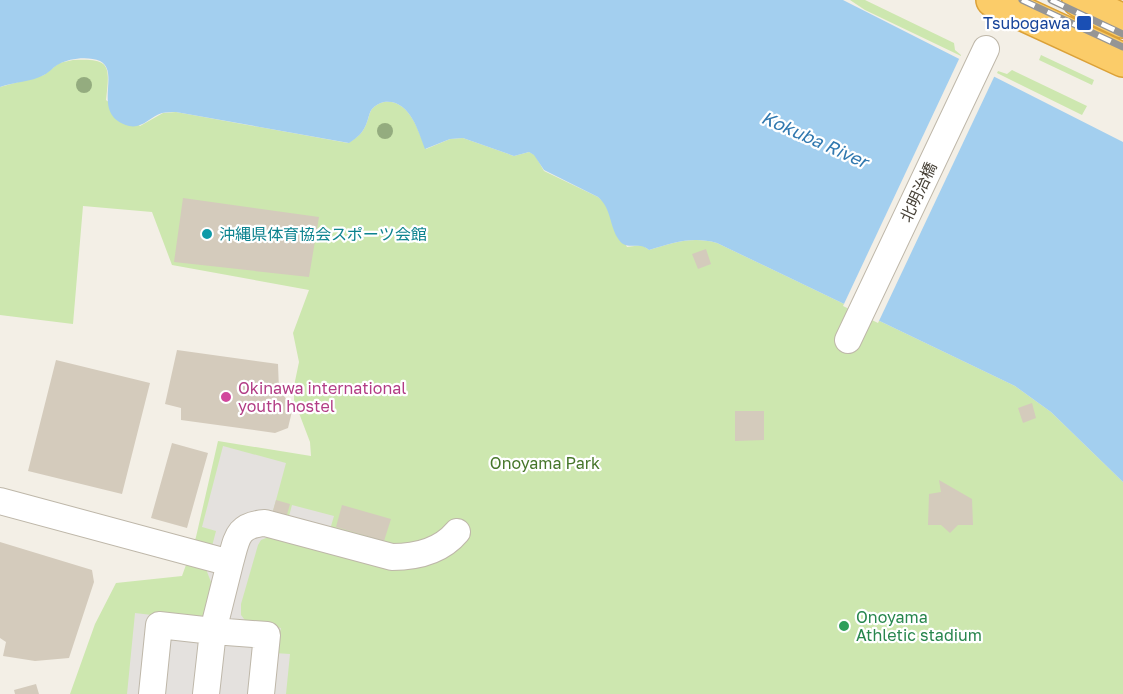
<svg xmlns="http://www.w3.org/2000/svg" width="1123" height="694" viewBox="0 0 1123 694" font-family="'Golos Text','Noto Sans JP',sans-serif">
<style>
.green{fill:#cde7af}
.parking{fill:#e4e1de}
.water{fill:#a3cfef}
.pier{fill:#f3efe6}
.building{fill:#d4cbbc}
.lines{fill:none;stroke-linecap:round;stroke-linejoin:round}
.minor-casing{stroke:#beb7a9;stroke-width:28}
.highway-casing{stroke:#dba138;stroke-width:36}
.minor{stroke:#fff;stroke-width:26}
.highway{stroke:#fbcc69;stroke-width:33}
.rail-casing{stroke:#959595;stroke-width:7}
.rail{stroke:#fff;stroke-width:4.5;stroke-dasharray:14;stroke-linecap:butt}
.tree{fill:#94ac7f}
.transit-dot{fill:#1a4fb4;stroke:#fff;stroke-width:2}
.culture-dot{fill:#0f9aa8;stroke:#fff;stroke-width:2}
.hotel-dot{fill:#d1479c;stroke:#fff;stroke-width:2}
.leisure-dot{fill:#2e9e5b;stroke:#fff;stroke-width:2}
.labels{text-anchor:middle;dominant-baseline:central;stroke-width:4.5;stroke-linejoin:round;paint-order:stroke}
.transit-label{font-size:16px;fill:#164399;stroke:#fff;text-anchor:end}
.street-label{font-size:16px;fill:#453f35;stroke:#fff}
.culture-label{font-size:16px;fill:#0d838f;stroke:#fff;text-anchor:start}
.hotel-label{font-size:16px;fill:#b23c85;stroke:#fff;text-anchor:start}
.park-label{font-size:16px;fill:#46762a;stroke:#fff}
.leisure-label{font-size:16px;fill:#27864d;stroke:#fff;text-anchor:start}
.water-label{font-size:18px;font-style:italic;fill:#3078af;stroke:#fff}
</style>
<rect width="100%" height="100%" fill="#f3efe6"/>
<path class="green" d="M850 0H865L954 43 955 50 961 55V56L865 10Z
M1041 55 1094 80 1092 85 1039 60Z
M73 60C111 58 110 65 106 100L140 126 163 113 176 112 348 143C357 138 364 132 367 122 369 118 369 113 372 109 376 105 379 103 384 102 410 99 418 131 426 149L450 139 463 138 514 156 529 152 535 155 544 171 598 197 604 202 627 247 642 245 649 250C674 243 691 236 717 243L1015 386 1051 412 1123 482V694H70L95 624 116 583 182 576 196 537 218 441 311 456 310 442 294 400V386L299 362 293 333 309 290 172 265 152 212 83 206 73 324 0 315V87L44 75 59 63Z
M1012 70 1087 106 1082 115 997 73 998 71 1007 74Z"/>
<path class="parking" d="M223 446 286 463 272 515 288 520 292 505 334 516 324 550 271 536 261 540 258 545 241 604V615L247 623 281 628 274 653 290 654 286 694H127L135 613 194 620 200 619 207 616 214 590 206 569 216 531 202 527Z"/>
<path class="water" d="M0 0H843L1123 142V482L1051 412 1015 386 717 243C691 236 674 243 649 250 640 241 626 251 619 240 609 226 612 209 598 197L544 170 534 155 529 152 514 156 463 138 450 139 425 149C418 131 410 99 384 102 379 103 376 105 372 109 369 113 369 117 367 122 364 132 357 138 349 143L176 112C171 112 166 112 162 113 150 117 142 129 129 126 89 115 122 72 100 61 89 56 69 58 59 64 54 66 50 72 44 75 31 82 14 82 0 87Z"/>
<path class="pier" d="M960 57 995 75 878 323 843 306Z"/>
<path class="building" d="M183 198 319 217 309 277 174 262Z
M706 249 711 264 698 269 692 254Z
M177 350 278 364 279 390 293 407 288 428 275 433 181 420V408L165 404Z
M56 360 150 383 122 494 28 471Z
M1032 403 1036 418 1023 423 1018 408Z
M735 411H764V440L735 441Z
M172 443 208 453 187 528 151 518Z
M939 480 972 499 973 525H958L950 533 941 525H928L929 494 941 492Z
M276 500 290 504 286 518 272 514Z
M342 505 391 519 384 541 336 527Z
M0 542 92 570 94 582 69 658 35 661 3 656 6 642 0 638Z
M36 684 39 694H15L14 690Z"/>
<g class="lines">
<defs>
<path id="minor" d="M848 340 986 49
M0 501 230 563C237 539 236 525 265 523L392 557C416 557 441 551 457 532
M230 563 213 631 267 635 261 694
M152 694 159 625 213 631 206 694"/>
<path id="highway" d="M993 0 1123 60
M1079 0 1123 21"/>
</defs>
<use href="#minor" class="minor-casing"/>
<use href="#highway" class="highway-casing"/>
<use href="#minor" class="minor"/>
<use href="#highway" class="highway"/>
<defs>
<path id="rail" d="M1022 0 1123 47
M1051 0 1123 34"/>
</defs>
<use href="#rail" class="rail-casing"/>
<use href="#rail" class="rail"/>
</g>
<g class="tree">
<circle cx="84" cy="85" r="8"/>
<circle cx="385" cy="131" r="8"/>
</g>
<rect class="transit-dot" x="1076" y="15" width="16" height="16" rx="3"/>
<circle class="culture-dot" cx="207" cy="234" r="6"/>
<circle class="hotel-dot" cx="226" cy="397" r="6"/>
<circle class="leisure-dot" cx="844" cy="626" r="6"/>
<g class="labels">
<g class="transit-label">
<text x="1070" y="23">Tsubogawa</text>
</g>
<g class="street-label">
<text transform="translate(918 192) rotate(-65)">北明治橋</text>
</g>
<g class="culture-label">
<text x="219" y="234">沖縄県体育協会スポーツ会館</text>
</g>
<g class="hotel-label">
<text x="238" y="388">Okinawa international<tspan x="238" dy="18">youth hostel</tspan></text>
</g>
<g class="park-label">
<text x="545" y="463">Onoyama Park</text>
</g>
<g class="leisure-label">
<text x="856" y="617">Onoyama<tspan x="856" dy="18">Athletic stadium</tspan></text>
</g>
<g class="water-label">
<text transform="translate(815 139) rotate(24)">Kokuba River</text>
</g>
</g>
</svg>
